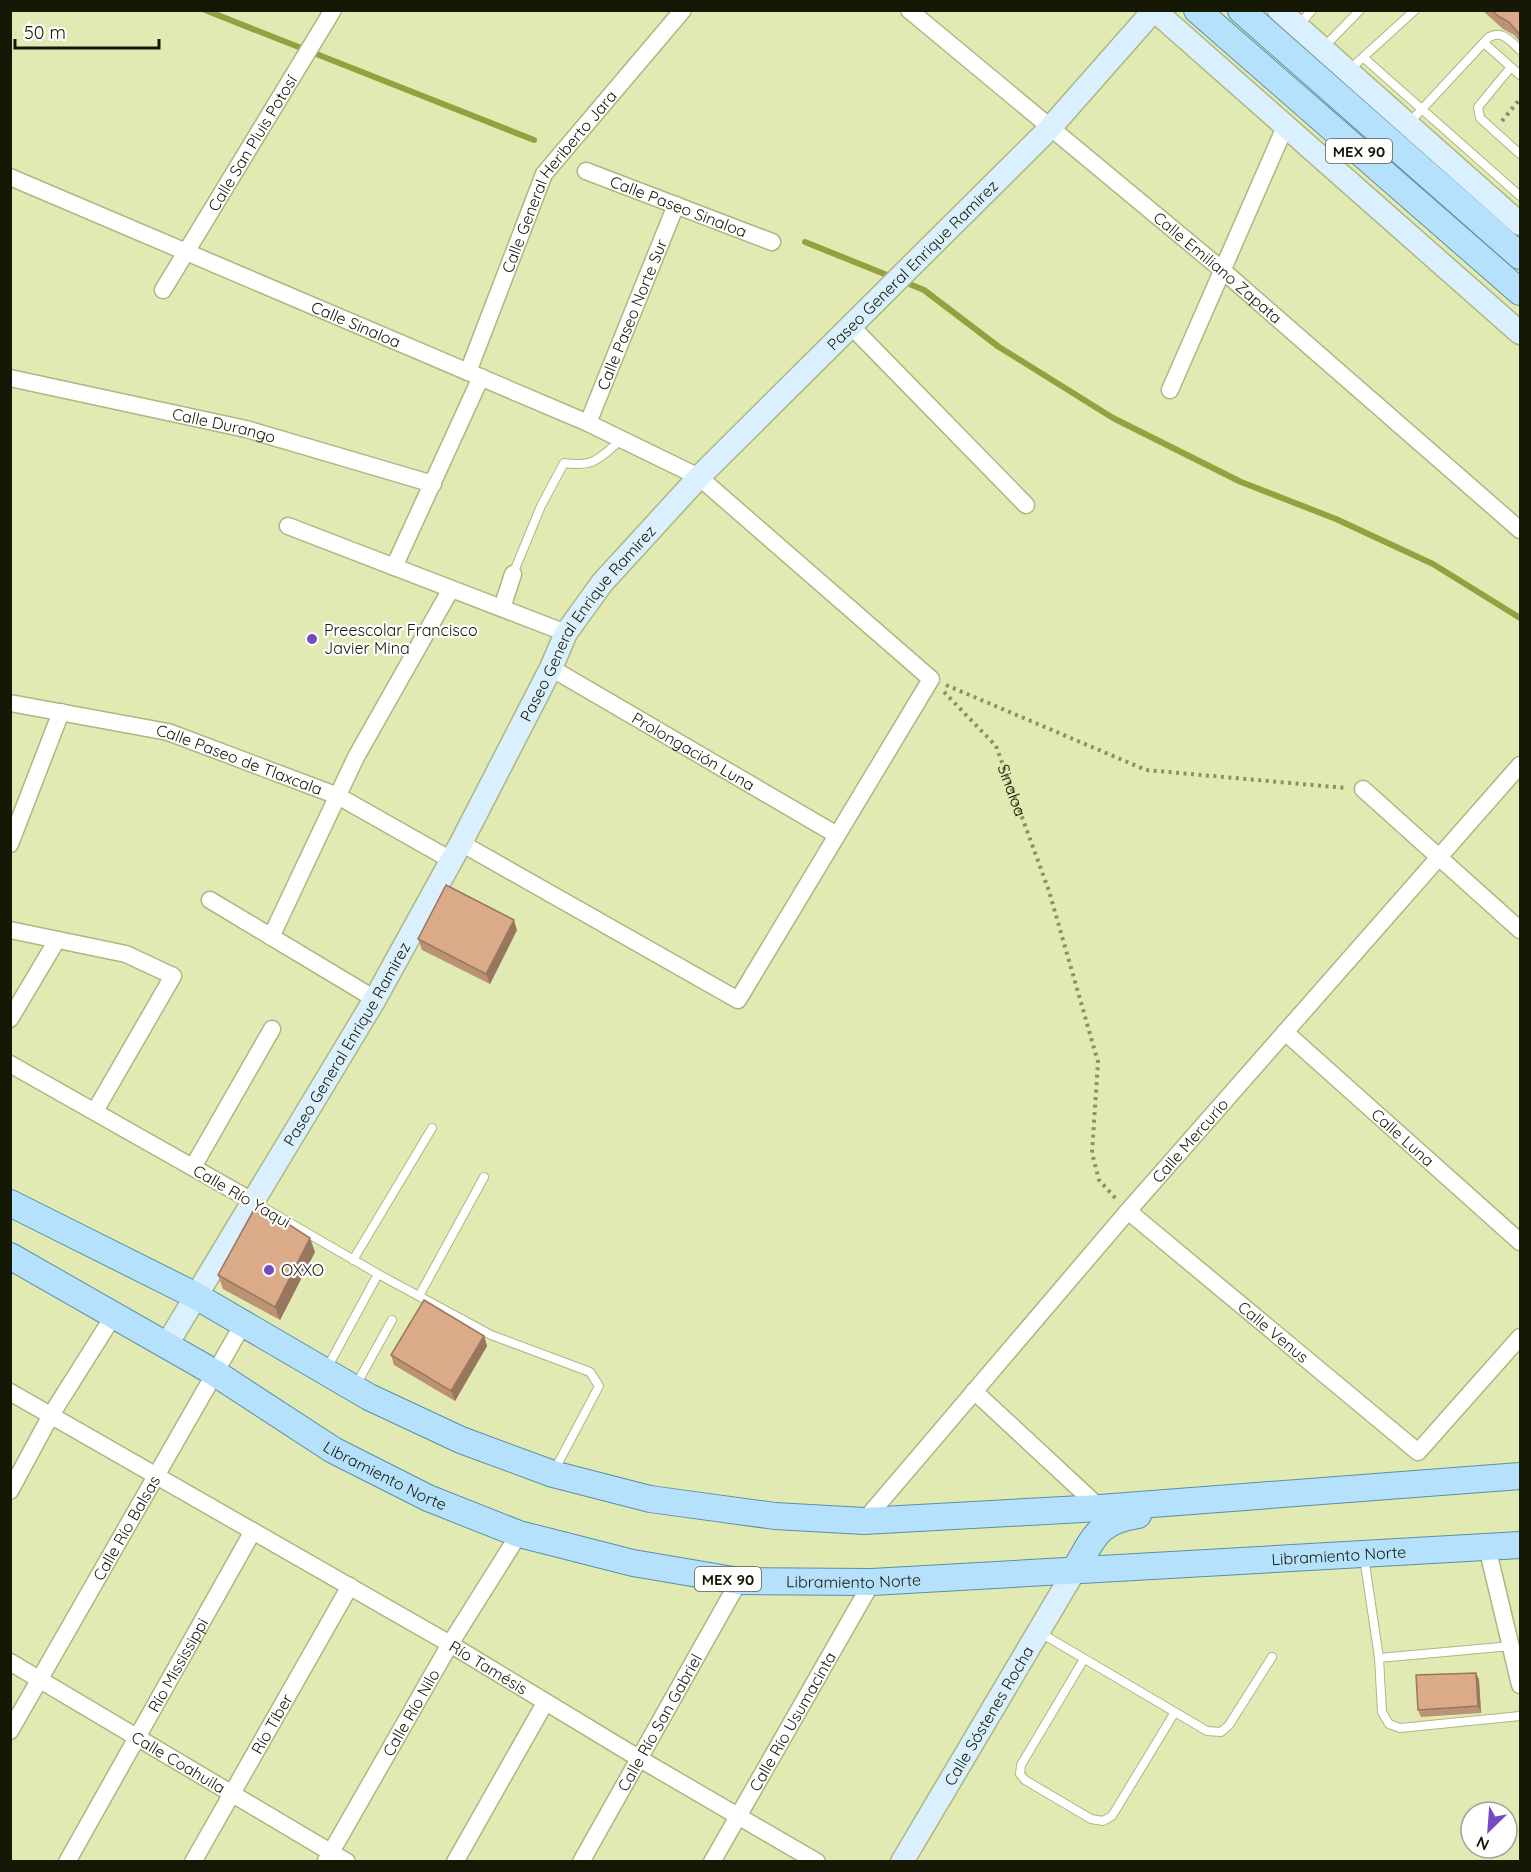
<svg xmlns="http://www.w3.org/2000/svg" width="1531" height="1872" viewBox="0 0 1531 1872" font-family="Quicksand,sans-serif">
<style>
.lines{fill:none;stroke-linecap:round;stroke-linejoin:round}
.stream{stroke:#93a13e;stroke-width:6}
.lane-casing{stroke:#aeb781;stroke-width:10}
.street-casing{stroke:#aeb781;stroke-width:19}
.secondary-casing{stroke:#aeb781;stroke-width:25}
.primary-casing{stroke:#5d8ea4;stroke-width:28}
.path{stroke:#8a9168;stroke-width:4;stroke-dasharray:3 4.5;stroke-linecap:butt}
.lane{stroke:#fff;stroke-width:8}
.street{stroke:#fff;stroke-width:16}
.secondary{stroke:#daf0fe;stroke-width:22}
.primary{stroke:#b5e1fc;stroke-width:26}
.wall{fill:#bc9275}
.shaded-wall{fill:#99775f}
.building{fill:#dbaa88;stroke:#99775f;stroke-width:1.5}
.poi-dot{fill:#764ac3;stroke:#fff;stroke-width:2}
.labels{text-anchor:middle;dominant-baseline:central;stroke-width:4.5;stroke-linejoin:round;paint-order:stroke}
.shield{fill:#fff;stroke:#5b5d4f;stroke-width:1.5}
.shield-label{font-size:15px;font-weight:bold;fill:#151804}
.street-label{font-size:16px;fill:#151804;stroke:#fff}
.poi-label{font-size:16px;fill:#151804;stroke:#fff;text-anchor:start}
</style>
<rect width="100%" height="100%" fill="#e0eab2"/>
<g class="lines">
<path class="stream" d="M205 10 534 140
M805 242 892 277
M902 281 924 290 999 347 1113 418 1241 482 1336 519 1433 564 1520 618"/>
<defs>
<path id="lane" d="M1298 26 1312 10
M1484 43 1520 75
M1323 48 1360 10
M1364 58 1520 196
M1511 67 1478 107 1480 118 1520 154
M1349 70 1415 10
M1409 123 1489 37C1503 30 1510 41 1520 50
M513 574 541 506 564 463C595 467 598 459 621 440
M254 1202 378 1274 491 1335 590 1372 599 1386 554 1471
M353 1260 432 1128
M419 1296 484 1177
M326 1370 378 1274
M356 1385 392 1320
M1364 1557 1379 1658 1382 1712 1389 1724 1400 1728 1520 1716
M1039 1632 1207 1731 1221 1732 1229 1725 1272 1657
M1379 1658 1511 1646
M1084 1659 1021 1765 1020 1774 1025 1780 1091 1819 1103 1821 1112 1816 1175 1712"/>
<g id="street">
<path id="s2" d="M909 10 1221 269 1520 530"/>
<path id="s3" d="M586 171 772 242"/>
<path id="s4" d="M10 177 588 423 699 477 931 679 738 1000 461 843"/>
<path id="s5" d="M163 290 333 10"/>
<path d="M851 326 1026 505"/>
<path id="s6" d="M468 372 544 174 683 10"/>
<path id="s7" d="M10 378 246 429 433 484"/>
<path d="M1170 390 1285 127"/>
<path id="s8" d="M588 423 676 205"/>
<path d="M288 526 566 633"/>
<path d="M394 567 481 377"/>
<path d="M502 608 513 574"/>
<path id="s9" d="M551 668 837 835"/>
<path id="s10" d="M10 703 168 732 338 796 451 860"/>
<path d="M1363 789 1520 930"/>
<path d="M10 844 61 712"/>
<path d="M210 900 375 999"/>
<path d="M10 930 126 954 173 976 95 1111"/>
<path d="M271 937 356 757 451 589"/>
<path d="M10 1019 57 940"/>
<path id="s11" d="M1285 1032 1520 1242"/>
<path d="M10 1064 254 1202"/>
<path d="M193 1167 272 1029"/>
<path id="s12" d="M1128 1211 1418 1452 1520 1337"/>
<path d="M974 1391 1100 1508"/>
<path id="s13" d="M10 1392 450 1644 640 1759 817 1862"/>
<path d="M10 1491 51 1415 114 1315"/>
<path id="s14" d="M864 1521 1128 1211 1520 765"/>
<path d="M1487 1547 1520 1685"/>
<path id="s15" d="M10 1662 347 1862"/>
<path id="s16" d="M10 1731 243 1324"/>
<path id="s17" d="M326 1861 450 1644 519 1534"/>
<path id="s18" d="M67 1862 253 1531"/>
<path id="s19" d="M193 1862 350 1586"/>
<path d="M455 1862 545 1703"/>
<path id="s20" d="M581 1862 739 1581"/>
<path id="s21" d="M712 1862 872 1582"/>
</g>
<g id="secondary">
<path d="M1154 10 1520 333"/>
<path d="M1279 10 1520 224"/>
<path id="s22" d="M166 1346 375 999 461 843 551 668 566 633 602 583 699 477 1051 127 1154 10"/>
<path id="s23" d="M902 1862 1075 1570"/>
</g>
<g id="primary">
<path d="M1197 10 1520 292"/>
<path d="M1241 10 1520 256"/>
<path d="M10 1203 196 1296 369 1397 461 1440 553 1474 650 1499 775 1516 864 1521 1100 1508 1520 1476"/>
<path id="s24" d="M10 1256 215 1373 333 1450 428 1498 519 1534 633 1563 739 1581 872 1582 1520 1545"/>
<path d="M1075 1570C1093 1538 1099 1520 1138 1515"/>
</g>
</defs>
<use href="#lane" class="lane-casing"/>
<use href="#street" class="street-casing"/>
<use href="#secondary" class="secondary-casing"/>
<use href="#primary" class="primary-casing"/>
<g class="path">
<path d="M1502 121 1520 99"/>
<path d="M946 685 1146 770 1346 788"/>
<path id="s1" d="M944 692 996 746 1049 891 1098 1062 1092 1153 1099 1180 1117 1200"/>
</g>
<use href="#lane" class="lane"/>
<use href="#street" class="street"/>
<use href="#secondary" class="secondary"/>
<use href="#primary" class="primary"/>
</g>
<path class="wall" d="M1482 10H1521V43L1514 35 1503 29Z
M517 930 490 984 422 950 418 939Z
M315 1252 280 1320 223 1289 218 1275Z
M484 1336 487 1346 455 1401 394 1365 391 1355Z
M1476 1673 1479 1680 1481 1713 1421 1717 1418 1710Z"/>
<path class="shaded-wall" d="M514 920 517 930 490 984 486 974Z
M310 1238 315 1252 280 1320 275 1307Z
M484 1336 487 1346 455 1401 451 1391Z
M1476 1673 1479 1680 1481 1713 1478 1706Z"/>
<path class="building" d="M1492 10H1521V36L1509 22 1498 16Z
M446 885 514 920 486 974 418 939Z
M257 1204 310 1238 275 1307 218 1275Z
M424 1300 484 1336 451 1391 391 1355Z
M1476 1673 1478 1706 1418 1710 1416 1675Z"/>
<g class="poi-dot">
<circle cx="312" cy="639" r="6"/>
<circle cx="269" cy="1270" r="6"/>
</g>
<g class="labels">
<g class="shield">
<rect x="1326" y="139" width="66" height="24" rx="4.5"/>
<rect x="695" y="1567" width="66" height="24" rx="4.5"/>
</g>
<g class="shield-label">
<text x="1359" y="151">MEX 90</text>
<text x="728" y="1579">MEX 90</text>
</g>
<g class="street-label">
<text stroke="none"><textPath href="#s5" startOffset="172">Calle San Pluis Potosí</textPath></text>
<text stroke="none"><textPath href="#s6" startOffset="213">Calle General Heriberto Jara</textPath></text>
<text stroke="none"><textPath href="#s3" startOffset="99">Calle Paseo Sinaloa</textPath></text>
<text stroke="none"><textPath href="#s22" startOffset="1324">Paseo General Enrique Ramirez</textPath></text>
<text stroke="none"><textPath href="#s2" startOffset="402">Calle Emiliano Zapata</textPath></text>
<text stroke="none"><textPath href="#s8" startOffset="117">Calle Paseo Norte Sur</textPath></text>
<text stroke="none"><textPath href="#s4" startOffset="376">Calle Sinaloa</textPath></text>
<text stroke="none"><textPath href="#s7" startOffset="219">Calle Durango</textPath></text>
<text stroke="none"><textPath href="#s22" startOffset="838">Paseo General Enrique Ramirez</textPath></text>
<text stroke="none"><textPath href="#s9" startOffset="165">Prolongación Luna</textPath></text>
<text stroke="none"><textPath href="#s10" startOffset="237">Calle Paseo de Tlaxcala</textPath></text>
<text stroke="none"><textPath href="#s1" startOffset="122">Sinaloa</textPath></text>
<text stroke="none"><textPath href="#s22" startOffset="352">Paseo General Enrique Ramirez</textPath></text>
<text stroke="none"><textPath href="#s11" startOffset="158">Calle Luna</textPath></text>
<text stroke="none"><textPath href="#s14" startOffset="501">Calle Mercurio</textPath></text>
<text transform="translate(242 1196) rotate(30)">Calle Río Yaqui</text>
<text stroke="none"><textPath href="#s12" startOffset="189">Calle Venus</textPath></text>
<text stroke="none"><textPath href="#s24" startOffset="435">Libramiento Norte</textPath></text>
<text stroke="none"><textPath href="#s16" startOffset="234">Calle Río Balsas</textPath></text>
<text stroke="none"><textPath href="#s24" startOffset="1407">Libramiento Norte</textPath></text>
<text stroke="none"><textPath href="#s24" startOffset="921">Libramiento Norte</textPath></text>
<text stroke="none"><textPath href="#s18" startOffset="226">Río Mississippi</textPath></text>
<text stroke="none"><textPath href="#s13" startOffset="552">Río Tamésis</textPath></text>
<text stroke="none"><textPath href="#s17" startOffset="171">Calle Río Nilo</textPath></text>
<text stroke="none"><textPath href="#s23" startOffset="170">Calle Sóstenes Rocha</textPath></text>
<text stroke="none"><textPath href="#s20" startOffset="160">Calle Río San Gabriel</textPath></text>
<text stroke="none"><textPath href="#s21" startOffset="162">Calle Río Usumacinta</textPath></text>
<text stroke="none"><textPath href="#s19" startOffset="159">Río Tíber</textPath></text>
<text stroke="none"><textPath href="#s15" startOffset="196">Calle Coahuila</textPath></text>
</g>
<g class="poi-label">
<text x="324" y="630">Preescolar Francisco<tspan x="324" dy="18">Javier Mina</tspan></text>
<text x="281" y="1270">OXXO</text>
</g>
</g>
<rect width="1531" height="1872" fill="none" stroke="#151804" stroke-width="24"/>
<g transform="translate(1489 1830) rotate(205)"><circle r="28" fill="#ffffff" stroke="#a1a39b" stroke-width="1.5"/>
<path d="M0-4.5L10 22L0 15L-10 22Z" fill="#764ac3"/>
<text y="-9" font-size="16" font-weight="bold" text-anchor="middle" fill="#151804">N</text>
</g>
<path d="M15 39v9h144v-9" fill="none" stroke="#151804" stroke-width="3"/>
<text x="24" y="39" font-size="18" fill="#151804" stroke="#ffffff" stroke-width="4.5" paint-order="stroke">50 m</text>
</svg>
